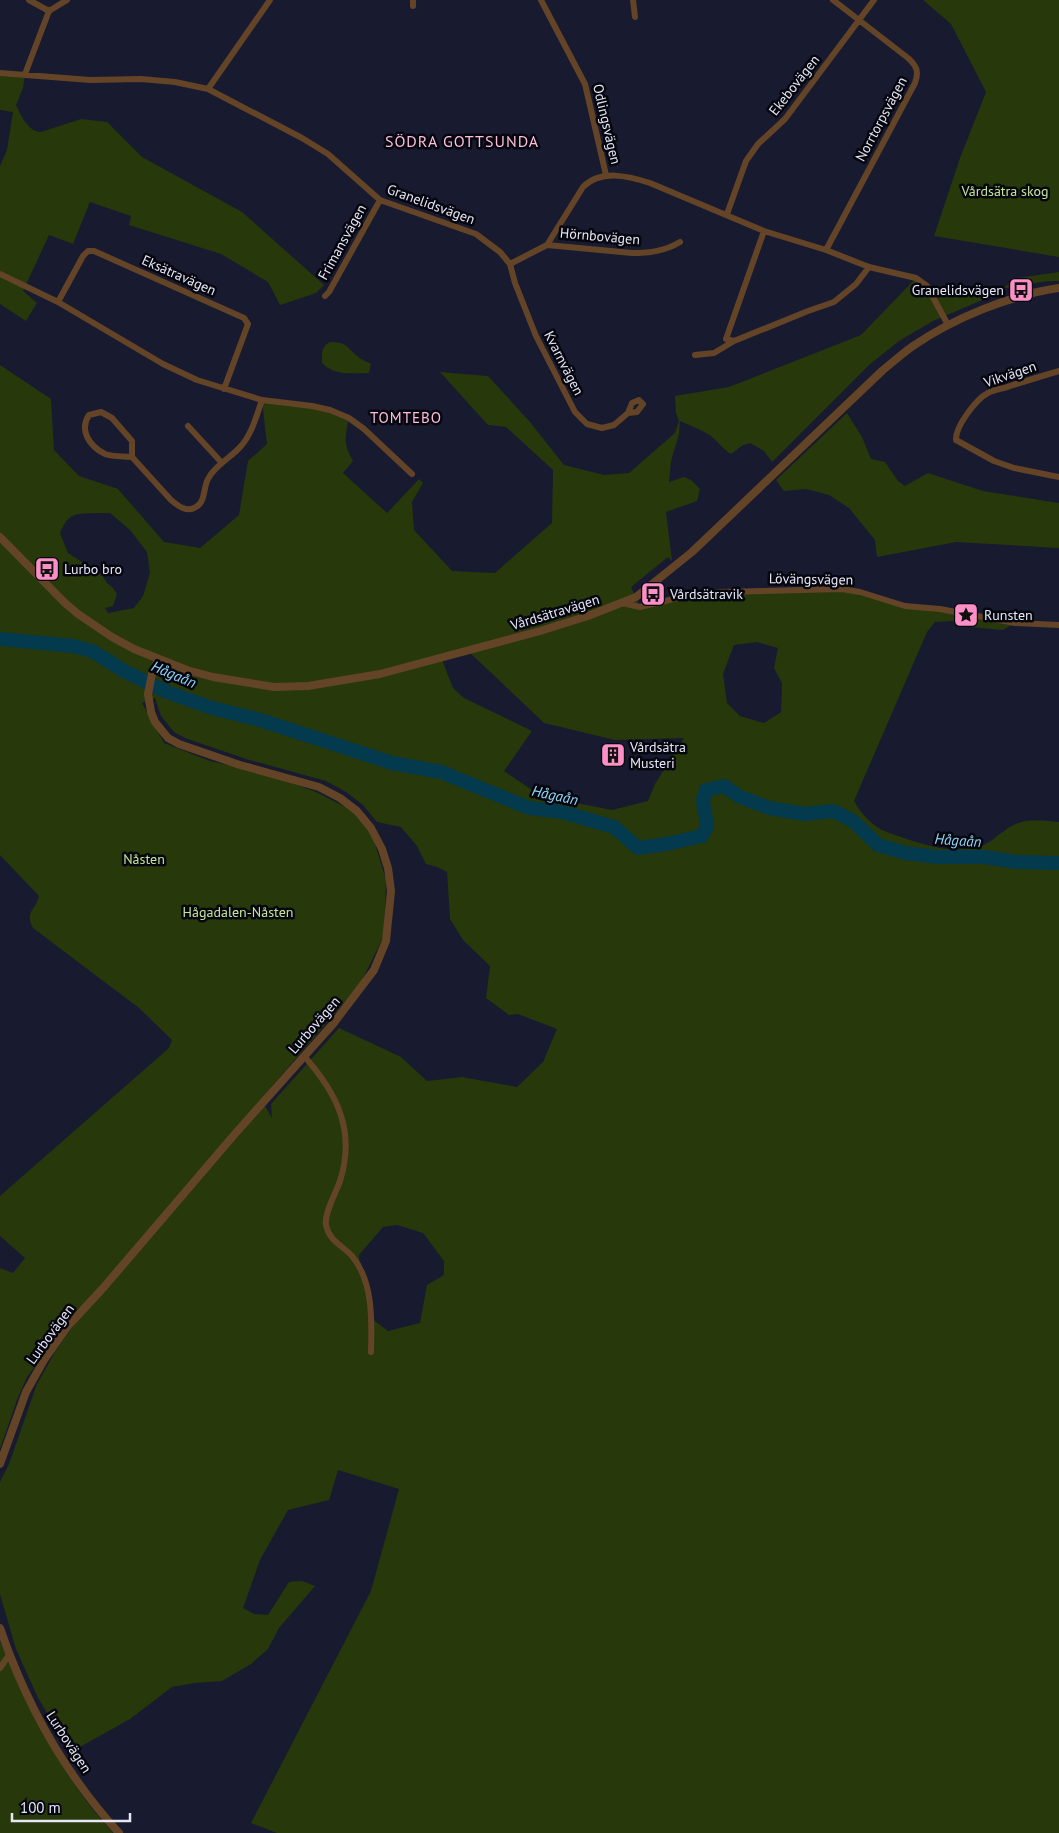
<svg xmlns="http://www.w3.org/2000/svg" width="1059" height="1833" viewBox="0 0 1059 1833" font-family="'PT Sans',sans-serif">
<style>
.green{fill:#27380b;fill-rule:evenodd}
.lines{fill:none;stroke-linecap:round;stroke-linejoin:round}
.river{stroke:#033a4d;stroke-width:14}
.minor{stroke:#644427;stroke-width:6}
.tertiary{stroke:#644427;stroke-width:8}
.labels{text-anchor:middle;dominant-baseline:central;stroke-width:5;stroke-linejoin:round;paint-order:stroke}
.street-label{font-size:14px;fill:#e5e7f6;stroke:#06060f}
.park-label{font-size:14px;fill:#c4e698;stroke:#06060f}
.poi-label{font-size:14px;fill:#e5e7f6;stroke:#06060f;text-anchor:start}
.neighbourhood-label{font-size:15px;letter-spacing:1px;fill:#fdbfdc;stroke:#06060f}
.water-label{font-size:15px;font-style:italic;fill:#8ed6f8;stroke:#06060f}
.quarter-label{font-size:16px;letter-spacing:1px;fill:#fdbfdc;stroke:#06060f}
</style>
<rect width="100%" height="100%" fill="#181a2f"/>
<path class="green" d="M923 0H1059V257L934 236 960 158 986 92 951 24Z
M0 73 25 74 23 88 16 105C21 115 28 132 41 132L81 119 107 122 142 157 242 212 324 285 316 293 280 305 268 282 221 254 129 225 131 216 90 202 73 244 49 235 23 291 37 303 26 321 0 304V166L7 150 13 112 0 110Z
M1059 272V281C1039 280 1022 287 1003 288L1001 292 933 321 899 341 869 365 772 462 764 451 750 443 743 445 731 454C721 448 716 438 706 433 698 428 688 425 680 421L679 434 671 461 669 482 684 477 691 480 700 489 697 501 666 512 672 561 668 557 631 587 640 607 686 596 842 589 897 604 1015 623 1003 630 970 627 952 621 935 622 927 632 854 801C860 812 869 822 880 829 889 834 936 849 947 849 956 849 969 849 978 847 989 844 995 837 1004 831 1022 817 1038 820 1059 822V1833H277L251 1823 371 1591 399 1489 338 1470 329 1500 288 1510 260 1560 243 1608 254 1614 268 1615 289 1582 302 1581 315 1586 279 1628 268 1649 251 1664 222 1681 195 1683 172 1687 130 1719 71 1752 38 1698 16 1649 0 1594V1482L9 1464 37 1384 55 1352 78 1319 73 1315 27 1377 17 1400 0 1449V1268L13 1273 25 1258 0 1236V1196L169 1048 172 1040 139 1008 33 928C24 912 36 910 39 896L0 855V365L51 399 54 450 79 476 118 489 164 542 200 548 239 515 248 461 267 444 262 400 296 403 349 418C345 437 343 444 353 461L343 473 387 513 419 479 423 483 412 502 414 530 452 571 495 573 552 523 553 470 506 427 488 425 440 372 488 376 530 422 564 465 604 475 629 473 675 433 679 421 676 413 675 396 729 387 861 335 916 278 927 286 1003 288 1018 278ZM94 513H110L130 530 147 552 150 573 143 596 134 608 108 613 105 608 113 606 117 594 113 588 107 583 102 575 68 553 60 533C69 513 73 514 94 513ZM757 642 778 648 774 668 782 683 781 712 764 723 740 716 727 703 723 674 734 645ZM467 650 544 723 615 740 684 738 655 784 648 801 612 810 541 796 504 771 532 731 464 698 453 688 441 657ZM155 698 161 716 174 732 185 738 246 759 326 781 346 792 363 805 377 822 401 827 417 846 426 864 437 867 447 872 450 919 463 940 490 966 486 998 509 1015 518 1014 557 1029 543 1062 517 1087 462 1077 427 1081 401 1057 339 1028 271 1104 272 1118 261 1099 360 984 384 936 386 880 373 837 357 813 314 791 260 772 210 761 164 743 142 703ZM397 1225 423 1233 444 1261V1275L427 1285 420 1323 388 1331 372 1319 360 1267 359 1255 383 1227Z
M330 342C346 342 346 346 356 355 360 359 366 361 371 364L369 373C352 373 334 376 322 363 322 353 321 347 330 342Z
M847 413 862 437 871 459 885 462 898 481 905 486 928 473 983 491 1059 503V548L956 542 877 557 875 540 849 508 829 495 806 489 784 491 776 480Z
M0 1641C30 1710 61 1777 113 1833H0Z"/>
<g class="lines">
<path class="river" d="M0 639 73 646 92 651 124 671 167 692 212 708 260 720 392 763 441 772 529 808 562 812 614 827 638 848 666 844 702 836 707 826 703 800 706 790 724 786 740 797 769 808 804 814 833 811 853 821 878 845 905 853 937 857H984L1016 862 1059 863"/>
<path class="minor" d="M29 0 49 11
M541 0 585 84 606 175
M633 0 635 17
M413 6V0
M0 73 90 80 141 79 175 82 208 89 302 138 328 154 380 200 476 234 500 252 510 264 515 283 536 336 575 412 587 424 602 428 614 425 628 413 632 403 639 400 643 404 637 412 628 413
M25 74 49 11 67 0
M208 89 270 0
M727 214 746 161 758 144 785 119 874 0
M547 245 632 253C650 253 665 251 680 242
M826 250 915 83C919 72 917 66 908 58L833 0
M510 264 547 245 583 187C601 169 628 176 650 183L764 231 826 250 869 267 916 278 927 286 948 325
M0 274 58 302 163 364 197 380 262 400 312 406 330 410 349 418 364 429 412 474
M325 296 329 292 380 200
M58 302 83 256 88 251H94L244 318 248 324 224 389
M734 341 726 339 764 231
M695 355 714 353 734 341 808 311 834 302 856 284 869 267
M1059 371C1042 376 1026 381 1010 386 1003 389 994 389 988 393 976 399 955 427 956 440L994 461 1014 468 1059 477
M188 426 222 463
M132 457C123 456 113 457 105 454 89 446 79 430 89 415L101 412 112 418 132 441V457L171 500C178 506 187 513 196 507 206 501 203 488 208 479 215 465 231 458 241 446 252 434 257 414 262 400
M622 603 640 607 686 596 719 592 842 589 860 592 905 606 940 609 1015 623 1059 625
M304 1056C337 1093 356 1131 340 1181 336 1193 324 1213 326 1225 329 1241 342 1245 352 1256 373 1281 372 1320 371 1352
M0 1668 9 1655"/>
<path class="tertiary" d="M0 537 65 603 78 614 112 637 134 649 187 670 213 677 274 687 308 686 380 674 540 631 588 616 636 597 692 552 883 370C893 362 903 353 913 346 954 318 1010 295 1059 288
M0 1464 26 1392 44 1360 68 1326 104 1287 234 1135 333 1024 374 970 386 941 391 891 388 868 382 849 371 828 357 811 340 798 319 787 240 765 179 744 168 738 155 722 151 712 148 694 152 674 158 659
M0 1628C26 1704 65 1774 119 1833"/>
</g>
<defs>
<symbol id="bus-square" viewBox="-11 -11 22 22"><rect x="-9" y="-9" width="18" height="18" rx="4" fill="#fb8fc6" stroke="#06060f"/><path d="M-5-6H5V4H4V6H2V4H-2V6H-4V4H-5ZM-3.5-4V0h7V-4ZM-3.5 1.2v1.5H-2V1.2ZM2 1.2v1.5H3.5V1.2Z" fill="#111"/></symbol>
<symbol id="sight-square" viewBox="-11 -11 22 22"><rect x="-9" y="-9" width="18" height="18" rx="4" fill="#fb8fc6" stroke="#06060f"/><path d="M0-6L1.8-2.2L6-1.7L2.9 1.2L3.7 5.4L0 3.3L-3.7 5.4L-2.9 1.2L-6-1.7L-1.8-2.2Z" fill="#111"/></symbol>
<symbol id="building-square" viewBox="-11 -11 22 22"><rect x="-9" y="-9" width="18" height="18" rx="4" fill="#fb8fc6" stroke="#06060f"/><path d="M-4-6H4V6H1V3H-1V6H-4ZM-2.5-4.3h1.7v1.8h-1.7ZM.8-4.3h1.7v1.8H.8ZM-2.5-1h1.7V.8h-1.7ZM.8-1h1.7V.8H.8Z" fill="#111"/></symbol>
</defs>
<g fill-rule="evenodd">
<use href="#bus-square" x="1007" y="276" width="28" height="28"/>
<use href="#bus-square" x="33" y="555" width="28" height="28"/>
<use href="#bus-square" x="639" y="580" width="28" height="28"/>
<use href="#sight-square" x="952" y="601" width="28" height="28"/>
<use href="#building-square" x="599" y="741" width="28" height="28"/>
</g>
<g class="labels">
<g class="street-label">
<text transform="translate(794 85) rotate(-52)">Ekebovägen</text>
<text transform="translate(881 119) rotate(-62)">Norrtorpsvägen</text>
<text transform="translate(607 124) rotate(77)">Odlingsvägen</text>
<text transform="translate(431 204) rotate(20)">Granelidsvägen</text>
<text transform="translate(600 236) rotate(5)">Hörnbovägen</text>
<text transform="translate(342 242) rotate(-61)">Frimansvägen</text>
<text transform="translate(179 275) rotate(24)">Eksätravägen</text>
<text transform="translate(564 363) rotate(63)">Kvarnvägen</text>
<text transform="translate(1010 374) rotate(-19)">Vikvägen</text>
<text transform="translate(811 579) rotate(1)">Lövängsvägen</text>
<text transform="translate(555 612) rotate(-17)">Vårdsätravägen</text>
<text transform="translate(314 1025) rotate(-49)">Lurbovägen</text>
<text transform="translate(50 1334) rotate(-54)">Lurbovägen</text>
<text transform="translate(69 1742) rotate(57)">Lurbovägen</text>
</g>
<g class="park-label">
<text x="1005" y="191">Vårdsätra skog</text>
<text x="144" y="859">Nåsten</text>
<text x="238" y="912">Hågadalen-Nåsten</text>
</g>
<g class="poi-label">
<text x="1004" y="290" text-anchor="end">Granelidsvägen</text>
<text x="64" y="569">Lurbo bro</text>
<text x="670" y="594">Vårdsätravik</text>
<text x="984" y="615">Runsten</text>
<text x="630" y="747">Vårdsätra<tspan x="630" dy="16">Musteri</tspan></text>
</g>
<g class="neighbourhood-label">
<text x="406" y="417">TOMTEBO</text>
</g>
<g class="water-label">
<text transform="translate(174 674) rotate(23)">Hågaån</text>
<text transform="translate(555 795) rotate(12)">Hågaån</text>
<text transform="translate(958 840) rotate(4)">Hågaån</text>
</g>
<g class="quarter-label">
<text x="462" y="141">SÖDRA GOTTSUNDA</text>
</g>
</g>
<path d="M12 1813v8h118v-8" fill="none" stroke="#e5e7f6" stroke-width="2.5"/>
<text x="20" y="1813" font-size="15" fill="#e5e7f6" stroke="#06060f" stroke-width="4" paint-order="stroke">100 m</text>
</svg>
